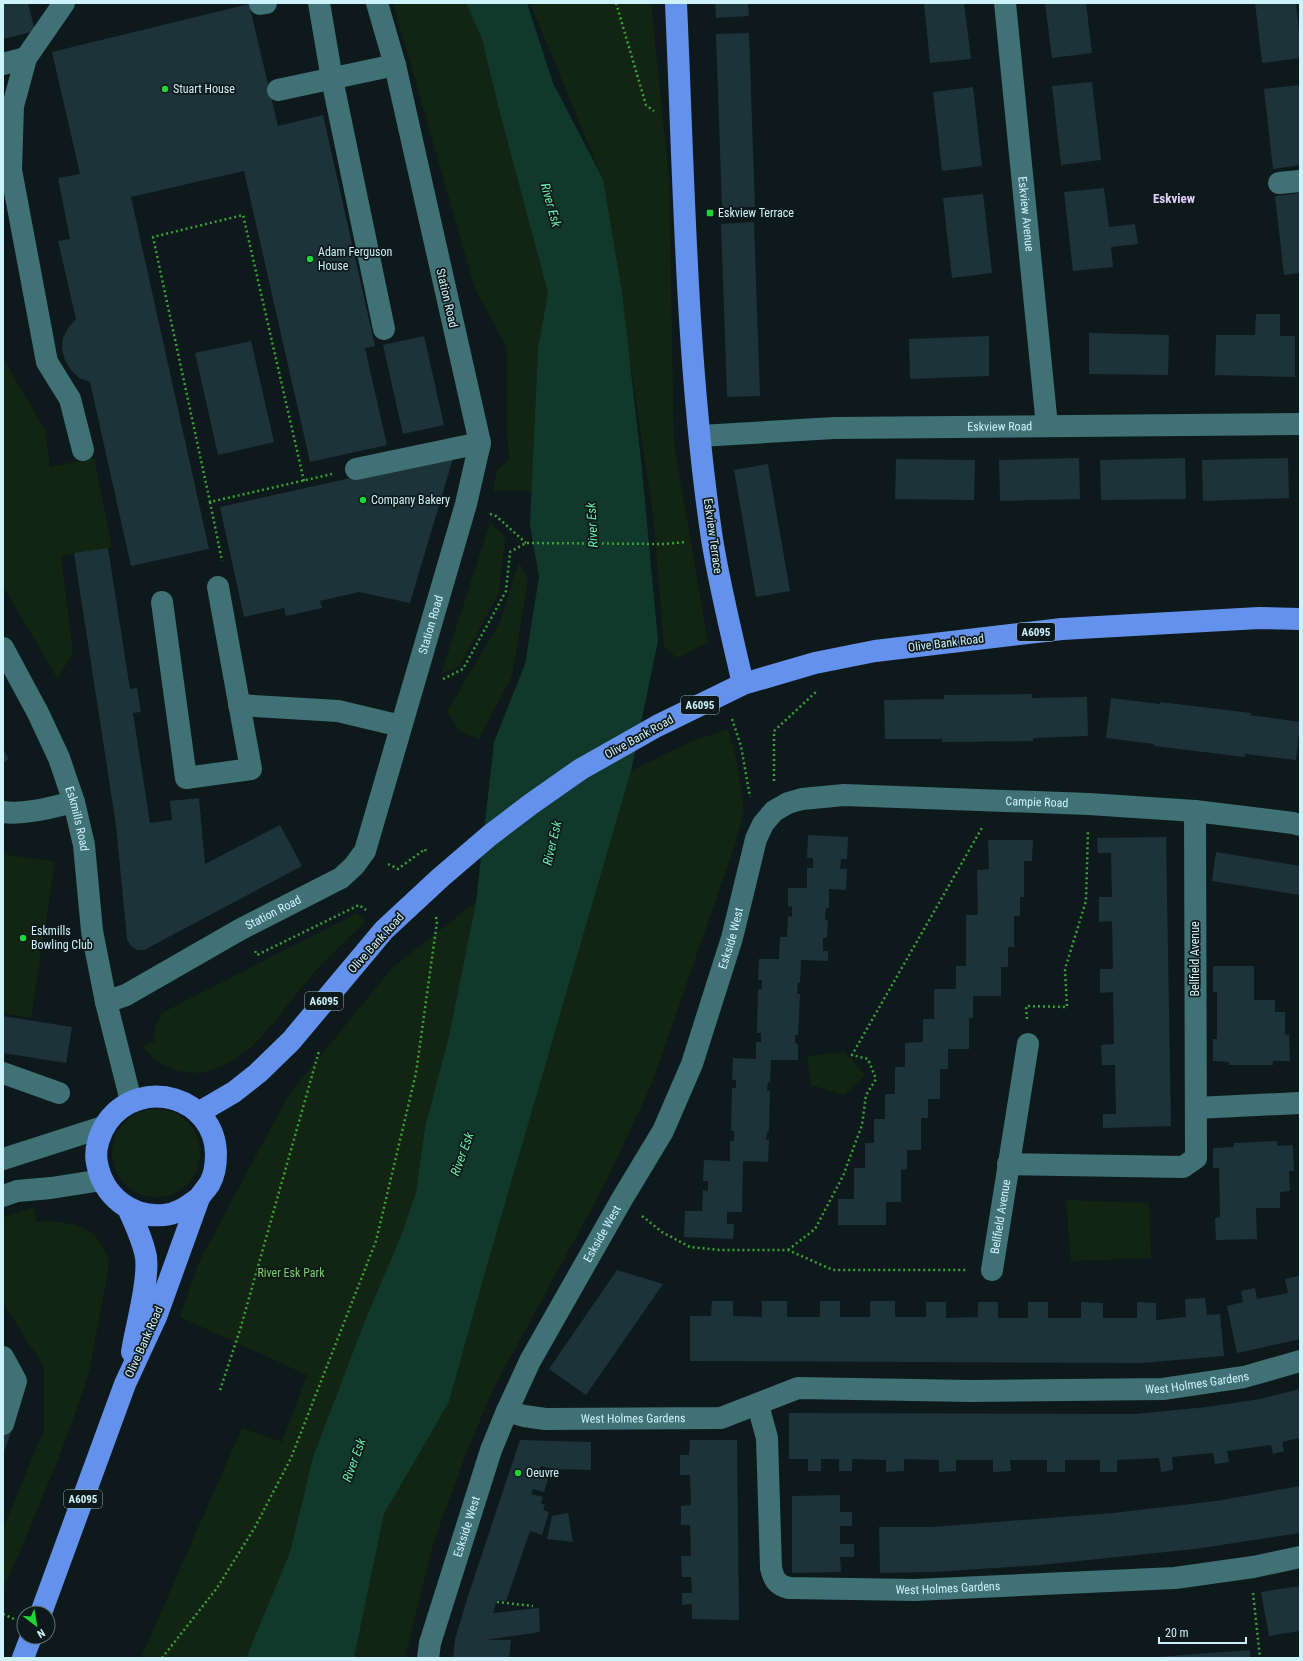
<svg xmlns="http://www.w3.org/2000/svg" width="1303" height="1661" viewBox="0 0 1303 1661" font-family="'Roboto Condensed',sans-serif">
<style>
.green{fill:#122512}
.water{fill:#10382b}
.building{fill:#1c333a}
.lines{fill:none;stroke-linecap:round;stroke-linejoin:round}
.path{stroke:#3ea03c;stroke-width:2.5;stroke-dasharray:2 3;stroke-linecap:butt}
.minor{stroke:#3f7175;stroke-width:22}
.major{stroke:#6391eb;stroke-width:22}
.poi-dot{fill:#1cd735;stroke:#0e191b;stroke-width:1.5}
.labels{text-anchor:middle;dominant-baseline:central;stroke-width:3.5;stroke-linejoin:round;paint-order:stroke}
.shield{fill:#0e191b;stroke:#94b1b6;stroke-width:1}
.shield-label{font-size:11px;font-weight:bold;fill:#cef2f9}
.poi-label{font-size:12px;fill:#cef2f9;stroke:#0e191b;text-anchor:start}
.street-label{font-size:12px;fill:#cef2f9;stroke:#0e191b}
.park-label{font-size:12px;fill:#7cce65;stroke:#0e191b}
.neighbourhood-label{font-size:13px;font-weight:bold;fill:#e0d0f9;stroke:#0e191b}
.water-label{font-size:13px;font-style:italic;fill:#6aebaa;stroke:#0e191b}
</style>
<rect width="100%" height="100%" fill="#0e191b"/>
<path class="green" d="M393 3H466L482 39 498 106 548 293 538 348 532 491H493L497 471 509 460 507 433V347L475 289Z
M530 3H651L669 177 674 444 708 642 677 658 664 646 653 514 602 177Z
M3 358 45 430 50 467 94 458 112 547 61 556 73 654 57 678 3 585Z
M490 523 505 537 499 592 460 666 441 674Z
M519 562 528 579 512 676 479 739 460 732 447 712 500 622Z
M728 729 737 761 744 813 731 856 652 1083 605 1184 492 1391 463 1462 434 1541 405 1658H354L384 1514 449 1402 486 1269 631 771 692 741Z
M3 854 55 862 31 1018 3 1013Z
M476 902 449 1036 425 1127 416 1192 402 1233 364 1323 313 1457 290 1552 246 1658H141L242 1428 282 1442 307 1375 180 1317 198 1264 288 1096 392 968Z
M357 913 366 922C350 937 333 952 318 968 296 992 278 1020 255 1043 220 1077 176 1087 142 1046L154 1042 155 1028 162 1013Z
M845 1052 865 1075 844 1095 811 1085 807 1056Z
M112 1153a44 44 0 1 1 88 0a44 44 0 1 1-88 0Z
M1066 1200 1149 1203 1151 1258 1071 1261Z
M34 1207 36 1222C70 1219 104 1227 109 1266L89 1372 80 1400 56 1465 3 1591V1529L44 1430V1367L3 1303V1217Z"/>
<path class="water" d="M466 3H527L553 83 603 179 622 292 642 469 658 641 631 771 486 1269 449 1402 384 1514 354 1658H246L290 1552 313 1457 364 1323 402 1233 416 1192 425 1127 449 1036 476 902 494 742 525 664 539 577 530 525 538 348 548 293 498 106 482 39Z"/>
<path class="building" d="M3 3H28L35 31 3 39Z
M715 3H748L749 16 716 18Z
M924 3H964L971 59 930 63Z
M1045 3H1086L1092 53 1052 58Z
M1255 3H1296L1300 42V58L1262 63Z
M249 4 278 126 323 115 375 346 365 348 387 445 310 462 244 171 131 197 209 549 131 566 90 382 79 378 71 370 65 360 62 350 63 338 68 328 76 319 58 241 70 239 58 178 80 174 52 52Z
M749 33 755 207 722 208 716 34Z
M1092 82 1101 160 1061 165 1052 86Z
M1300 85V165L1273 169 1264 89Z
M973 87 982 166 942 171 933 92Z
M1104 188 1109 227 1135 224 1138 244 1111 247 1113 267 1073 271 1064 192Z
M1300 193V273L1284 275 1275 196Z
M983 194 992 273 952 278 943 198Z
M754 222 760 396 727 397 721 224Z
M1256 314H1280V336H1295V377L1215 375 1216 335H1255Z
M1089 333 1169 335 1168 375 1089 374Z
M424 336 444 425 403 434 383 345Z
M989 336V376L910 379 909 339Z
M251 341 274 442 218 455 195 353Z
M454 455 410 603 359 592 320 601 322 608 286 616 284 608 244 617 220 507Z
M1079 458 1080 499 1000 501 999 460Z
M1185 458 1186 499 1101 500 1100 460Z
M1288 458 1289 498 1203 501 1202 460Z
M896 459 975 460 974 500 895 499Z
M768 464 790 591 756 597 734 470Z
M108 548 130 689 137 688 141 712 133 713 150 823 172 820 170 801 199 798 205 864 280 825 302 866 144 950H137L131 946 127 939 116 825 74 553Z
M1032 694V698L1087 697 1088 736 1033 738V741L942 742V739H885L884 700 944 699V695Z
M1111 698 1160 704V702L1251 713 1250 715 1300 722 1296 760 1245 754V757L1154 746V744L1106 738Z
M3 749 9 759 3 763Z
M808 835 848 837 847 859H841L840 869H847L846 890 829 889V908H826L825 920H828L827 938H823V951H828V961L801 960 800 983H798L797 994H800L798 1035H795V1043L798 1044V1060H771L770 1082H768L767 1091H770L769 1131 767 1132 766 1140H769L768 1162 743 1161 742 1212H727V1224H734L733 1239 684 1237 685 1211H702L703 1190 708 1191V1181H703L704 1160 730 1161V1141H734V1131H731L732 1088H736V1080H732L733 1058 756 1059V1042H761V1033H757L758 989H762V980H758L759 959H779L780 937H787L788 916 792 917V906L788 907V888H807V868H813V858H807Z
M1166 837 1171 1126 1103 1128V1114H1116L1115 1065H1102L1101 1045 1114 1044 1113 992 1100 993V969H1113L1112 921 1099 922V897H1112L1111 853H1098L1097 838Z
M988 840H1033L1032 861H1024V897H1020V916H1014V947H1008V967H1001V996H973V1018H969V1049H948V1069H940V1099H928V1118H921V1150H907V1169L901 1170V1202H886V1225H838V1199H854V1168H865V1143H874V1119H885V1094H895V1067H905V1043L923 1042V1019H934V989H956V966H966V915H978L977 870 989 869Z
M1216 852 1300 866V895L1212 881Z
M1213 966H1254V1000H1275V1012H1285V1035L1289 1034 1290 1061H1273V1065H1229V1062L1213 1061V1039H1217V992H1213Z
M3 1016 72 1027 66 1063 3 1053Z
M1277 1141V1146L1293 1145 1294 1171H1289L1290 1191 1280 1192V1208H1256L1257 1239 1216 1240 1215 1218 1220 1217 1219 1168H1213V1148L1234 1147V1143Z
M617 1270 663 1284 586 1395 549 1369Z
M1299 1276 1300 1339 1237 1353 1227 1306 1243 1302 1241 1291 1255 1288 1257 1299 1288 1293 1285 1279Z
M1205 1298 1207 1315 1220 1314 1224 1356 1141 1363 690 1361V1316H711L712 1301H733V1316L762 1317V1301H787V1317H820V1301H840V1317H870V1301H895V1317H926V1302H946V1318L978 1317V1302H998V1318H1028V1302H1048V1318H1081V1302L1103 1303V1318H1137V1302L1156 1303V1320L1186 1317 1185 1299Z
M1300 1389V1438L1282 1442 1284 1451 1273 1454 1271 1445 1227 1451 1229 1462 1215 1464 1213 1453 1172 1457 1173 1470 1161 1472 1159 1458 1117 1460V1472H1100V1460H1065V1472H1047V1460H1010L1011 1471 993 1472V1460H956V1471L939 1472V1460L904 1459V1471L886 1472V1460L852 1459V1471H839V1459H821V1471H808V1459H789V1413L1135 1414 1207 1407 1260 1399Z
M3 1429 11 1432 3 1455Z
M520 1440 591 1442V1470L553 1469 541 1466 537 1475 548 1479 544 1492 533 1489 531 1494 543 1497 541 1504H545L543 1510 549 1512 542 1535 530 1531 506 1601 497 1600 493 1613 539 1608 540 1632 485 1640H511L509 1658H453L455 1639 468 1596Z
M690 1440H737L739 1620 692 1619V1604L682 1605V1593H692L691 1577H682L681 1556H691L690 1525H681V1506L691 1505 690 1475H680V1455H689Z
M1300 1486V1533L1195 1549 1040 1565 933 1572 880 1573 879 1527H932L1113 1513 1216 1501Z
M840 1495V1512H852V1526H840V1544H854V1557H840L841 1572 792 1573V1496Z
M568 1513 573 1542 547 1539 552 1516Z
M1300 1586V1631L1269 1636 1261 1592Z
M1250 1650V1658H1157V1657Z"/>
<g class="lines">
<path class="path" d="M616 3 646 105 654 111
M304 481 243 215 153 237 210 502 332 474
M210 502 222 561
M490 514 496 516 526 543
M443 679 463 669 506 591 510 552 526 543 664 544 686 542
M732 719 741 746 750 797
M774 781V731L817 691
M388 864 398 869 425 849 427 854
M255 951 257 955 359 905 366 910
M1027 1019 1026 1006 1067 1007 1065 969 1086 901 1088 830
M642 1216 662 1232 690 1247 719 1250H788L833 1270H967
M788 1250 815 1229 843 1176 862 1125 866 1095 876 1079 868 1059 852 1055 983 826
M220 1390 240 1330 319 1051
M1253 1593 1260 1658
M497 1602 533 1606
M3 1614 14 1619
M162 1658 217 1588 255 1527 291 1458 376 1241 416 1073 437 922 436 917"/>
<g class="minor">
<path d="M64 3 26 58 13 106 11 170 47 362 70 399 83 450"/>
<path d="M319 3 332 79 384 329"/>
<path id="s1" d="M1005 3 1047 426"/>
<path d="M260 4 266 3"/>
<path d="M3 64 26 58"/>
<path d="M278 90 395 65"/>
<path d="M1279 183 1300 181"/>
<path id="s2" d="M700 436 834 428 1300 424"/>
<path d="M356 469 480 443"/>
<path d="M162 602 186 778 251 769 218 587"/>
<path id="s3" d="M3 648 38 713 59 758 74 802 84 845 92 931 106 1002"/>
<path d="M239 705 338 711 401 726"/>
<path d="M3 812C25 815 53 807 74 802"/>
<path d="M3 1073 59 1093"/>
<path id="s4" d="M131 1101 106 1002 126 995 241 929 341 878 354 866 365 851 466 504 480 443 395 65 377 3"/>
<path d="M1196 1108 1300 1103"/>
<path d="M3 1159 103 1127"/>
<path d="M1008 1164 1183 1167 1196 1158 1195 811"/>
<path d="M3 1196 17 1191 51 1188 102 1180"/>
<path id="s5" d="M992 1270 1028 1044"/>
<path d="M3 1357 16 1381 3 1424"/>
<path id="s6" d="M758 1405 767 1438 771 1568C774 1580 777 1585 789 1588L915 1590 1175 1578 1253 1567 1300 1557"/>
<path id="s7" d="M507 1411 524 1416 545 1419 721 1418 798 1388 971 1391 1163 1389 1244 1377 1300 1361"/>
<path id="s8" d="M428 1658 430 1643 491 1450 507 1411 530 1361 622 1199 663 1131 692 1064 732 938 756 839 763 824 774 811 788 803 802 799 844 795 1089 804 1195 811 1293 823 1300 825"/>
</g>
<path class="major" d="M676 3C684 182 686 362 712 539 720 588 732 636 743 684
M198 1113 234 1092 258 1073 291 1041 384 930 440 878 489 836 531 804 581 769 657 726 743 684 815 663 875 651 1062 629 1259 618 1300 619
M128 1208C135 1224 143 1240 146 1257 149 1281 136 1327 132 1352
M41 1613 125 1384 156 1317 199 1198C202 1193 207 1188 210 1183 215 1174 216 1163 216 1154 215 1097 142 1076 108 1121 100 1132 94 1149 97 1163 103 1196 131 1218 164 1215 178 1214 189 1205 199 1198
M23 1658 31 1637"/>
</g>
<g class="poi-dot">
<circle cx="165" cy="89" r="4"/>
<rect x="706" y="209" width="8" height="8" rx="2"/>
<circle cx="310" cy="259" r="4"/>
<circle cx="363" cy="500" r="4"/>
<circle cx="23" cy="938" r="4"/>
<circle cx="518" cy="1473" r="4"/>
</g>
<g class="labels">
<g class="shield">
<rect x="1017" y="623" width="38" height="18" rx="3"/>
<rect x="681" y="696" width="38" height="18" rx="3"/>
<rect x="305" y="992" width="38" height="18" rx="3"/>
<rect x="64" y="1490" width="38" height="18" rx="3"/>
</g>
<g class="shield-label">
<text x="1036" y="632">A6095</text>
<text x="700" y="705">A6095</text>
<text x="324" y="1001">A6095</text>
<text x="83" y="1499">A6095</text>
</g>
<g class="poi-label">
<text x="173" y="89">Stuart House</text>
<text x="718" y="213">Eskview Terrace</text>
<text x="318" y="252">Adam Ferguson<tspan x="318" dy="14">House</tspan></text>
<text x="371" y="500">Company Bakery</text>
<text x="31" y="931">Eskmills<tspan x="31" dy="14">Bowling Club</tspan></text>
<text x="526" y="1473">Oeuvre</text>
</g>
<g class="street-label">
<text stroke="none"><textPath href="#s1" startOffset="212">Eskview Avenue</textPath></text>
<text transform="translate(447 298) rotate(77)">Station Road</text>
<text stroke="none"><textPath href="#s2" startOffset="300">Eskview Road</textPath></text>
<text transform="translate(713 536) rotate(82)">Eskview Terrace</text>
<text stroke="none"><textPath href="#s4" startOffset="640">Station Road</textPath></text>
<text transform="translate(946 643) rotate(-7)">Olive Bank Road</text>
<text transform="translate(639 737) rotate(-29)">Olive Bank Road</text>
<text stroke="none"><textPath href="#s8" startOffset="1187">Campie Road</textPath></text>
<text stroke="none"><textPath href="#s3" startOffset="187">Eskmills Road</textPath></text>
<text stroke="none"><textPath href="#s4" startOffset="292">Station Road</textPath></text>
<text stroke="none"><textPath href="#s8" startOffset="785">Eskside West</textPath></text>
<text transform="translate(376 943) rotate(-48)">Olive Bank Road</text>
<text transform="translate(1195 959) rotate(-90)">Bellfield Avenue</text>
<text stroke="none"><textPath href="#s5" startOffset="54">Bellfield Avenue</textPath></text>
<text stroke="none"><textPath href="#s8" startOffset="461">Eskside West</textPath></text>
<text transform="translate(144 1342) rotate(-66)">Olive Bank Road</text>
<text stroke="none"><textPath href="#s7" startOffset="697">West Holmes Gardens</textPath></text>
<text stroke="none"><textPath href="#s7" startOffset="127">West Holmes Gardens</textPath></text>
<text stroke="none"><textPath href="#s8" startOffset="137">Eskside West</textPath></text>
<text stroke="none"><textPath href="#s6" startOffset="352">West Holmes Gardens</textPath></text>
</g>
<g class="park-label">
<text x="291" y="1273">River Esk Park</text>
</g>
<g class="neighbourhood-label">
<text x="1174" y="198">Eskview</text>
</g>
<g class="water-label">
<text transform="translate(551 205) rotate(74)">River Esk</text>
<text transform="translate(592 525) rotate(-93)">River Esk</text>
<text transform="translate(552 843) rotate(-77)">River Esk</text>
<text transform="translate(462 1154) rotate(-70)">River Esk</text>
<text transform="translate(354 1460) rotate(-70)">River Esk</text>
</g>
</g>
<rect width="1303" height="1661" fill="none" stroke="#cef2f9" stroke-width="8"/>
<g transform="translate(36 1625) rotate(149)"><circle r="19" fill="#0e191b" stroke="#5b7074"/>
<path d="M0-3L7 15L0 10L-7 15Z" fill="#1cd735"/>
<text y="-6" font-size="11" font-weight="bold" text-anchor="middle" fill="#cef2f9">N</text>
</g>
<path d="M1159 1637v6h87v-6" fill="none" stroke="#cef2f9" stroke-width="2"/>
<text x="1165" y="1637" font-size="12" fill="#cef2f9" stroke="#0e191b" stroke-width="3" paint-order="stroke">20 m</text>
</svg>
